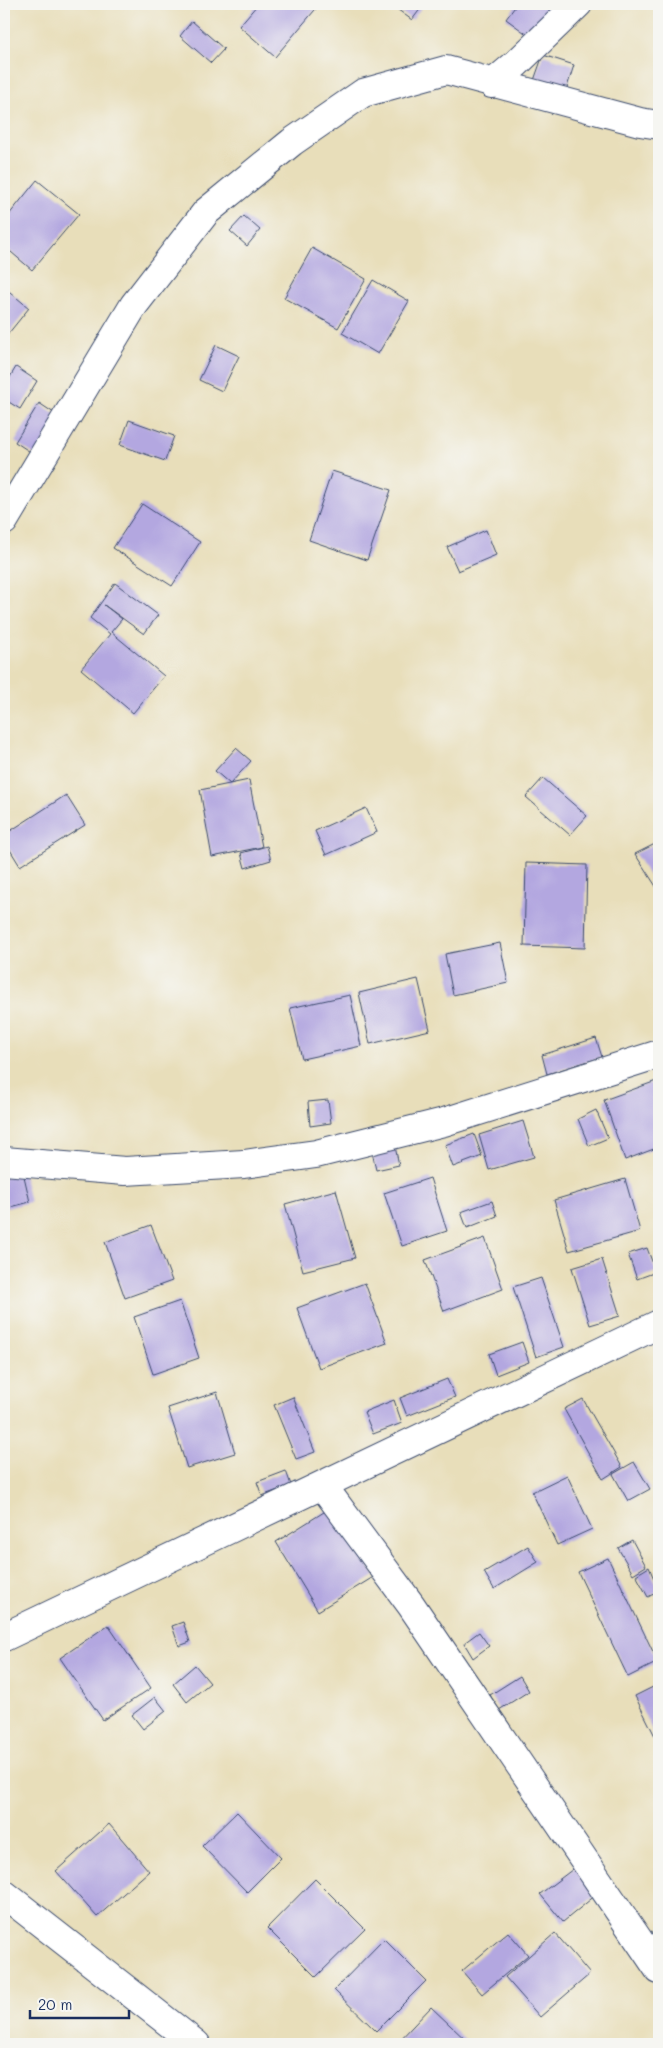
<svg xmlns="http://www.w3.org/2000/svg" width="663" height="2048" viewBox="0 0 663 2048" font-family="Mali,sans-serif">
<style>
.building{fill:#b3a7e0}
.lines{fill:none;stroke-linecap:round;stroke-linejoin:round}
.street-casing{stroke:#3a496c;stroke-width:30}
.secondary-casing{stroke:#3a496c;stroke-width:30}
.street{stroke:#fff;stroke-width:28}
.secondary{stroke:#fff;stroke-width:28}
</style>
<rect width="100%" height="100%" fill="#f6f6f2"/>
<filter id="ink" filterUnits="userSpaceOnUse"><feTurbulence type="fractalNoise" baseFrequency=".02" numOctaves="2"/><feDisplacementMap in="SourceGraphic" scale="10" xChannelSelector="R" yChannelSelector="G"/><feConvolveMatrix kernelMatrix="1 2 1 2 8 2 1 2 1" color-interpolation-filters="sRGB"/></filter>
<filter id="wash" filterUnits="userSpaceOnUse"><feTurbulence type="fractalNoise" baseFrequency=".0096" numOctaves="4" result="noise"/><feDisplacementMap in="SourceGraphic" scale="20" xChannelSelector="R" yChannelSelector="G"/><feGaussianBlur stdDeviation="1.12" result="paint"/><feColorMatrix in="noise" values="0 0 0 0 0 0 0 0 0 0 0 0 0 0 0 0 0 1.4 0 .05"/><feComposite in="paint" operator="in"/></filter>
<g filter="url(#wash)">
<rect width="100%" height="100%" fill="#e8deba"/>
<g id="blocks">
<path class="building" d="M258 4H320L275 57 239 26Z
M390 4H424L412 20Z
M517 4H558L532 38 506 19Z
M192 21 224 49 211 63 180 36Z
M543 55 574 65 564 97 532 86Z
M37 180 79 214 32 270 4 246V221Z
M244 216 260 230 247 246 230 231Z
M312 248 366 279 338 328 284 298Z
M373 280 409 301 378 354 342 333Z
M4 287 29 308 4 339Z
M216 345 239 356 222 391 199 380Z
M16 367 37 381 20 409 4 399V387Z
M39 403 60 417 35 455 15 442Z
M129 420 174 436 165 461 120 445Z
M332 471 391 490 367 560 309 540Z
M142 504 200 542 172 586 113 548Z
M486 530 496 555 458 571 447 547Z
M115 583 158 615 144 634 104 605 122 619 111 632 164 676 133 713 81 669 110 634 90 618Z
M236 748 251 761 230 784 215 771Z
M543 778 587 816 570 835 526 797Z
M249 780 262 847 212 857 200 790Z
M66 795 85 825 20 866 4 840V835Z
M366 808 377 832 326 855 315 831Z
M659 842V891L635 854Z
M267 846 271 860 245 868 241 853Z
M526 863 587 865 585 948 524 946Z
M500 943 508 983 453 995 445 954Z
M418 979 430 1030 370 1044 359 993Z
M350 995 361 1046 302 1059 290 1008Z
M596 1038 602 1057 547 1074 542 1055Z
M659 1080V1147L625 1160 604 1100Z
M328 1100 331 1123 310 1126 308 1102Z
M596 1110 608 1138 589 1146 578 1119Z
M523 1121 534 1157 489 1170 479 1135Z
M474 1134 482 1156 453 1167 445 1145Z
M394 1142 399 1165 376 1170 371 1147Z
M23 1172 30 1202 7 1208 4 1196V1177Z
M430 1178 447 1231 402 1246 384 1193Z
M625 1179 640 1231 569 1251 554 1200Z
M336 1190 355 1258 303 1271 285 1204Z
M492 1201 497 1216 467 1228 461 1212Z
M151 1225 172 1281 125 1298 105 1242Z
M485 1238 503 1289 444 1311 425 1260Z
M647 1248 656 1272 637 1279 628 1254Z
M602 1259 620 1316 590 1325 572 1268Z
M541 1278 564 1347 536 1357 513 1287Z
M365 1283 387 1343 319 1368 297 1308Z
M180 1301 199 1358 153 1374 134 1317Z
M522 1342 529 1362 496 1375 489 1354Z
M447 1379 455 1397 407 1416 400 1398Z
M217 1392 235 1453 187 1468 168 1408Z
M293 1397 315 1452 296 1459 274 1405Z
M583 1399 622 1467 603 1479 564 1409Z
M394 1400 402 1423 373 1434 364 1412Z
M634 1462 650 1489 628 1501 613 1474Z
M286 1471 291 1485 262 1496 257 1482Z
M567 1475 592 1529 557 1545 532 1492Z
M332 1507 375 1576 318 1611 276 1542Z
M632 1540 646 1566 633 1574 618 1548Z
M528 1546 538 1562 494 1589 484 1572Z
M608 1558 658 1662 628 1677 578 1572Z
M649 1567 659 1591 648 1597 636 1575Z
M183 1622 190 1642 179 1646 172 1626Z
M108 1625 151 1688 103 1720 60 1658Z
M479 1632 489 1646 473 1658 464 1643Z
M195 1665 210 1683 187 1702 173 1684Z
M520 1676 529 1691 499 1710 490 1695Z
M659 1684V1744L635 1696Z
M155 1697 166 1711 143 1729 132 1715Z
M237 1812 281 1858 247 1892 202 1846Z
M109 1824 149 1871 97 1917 56 1871Z
M581 1863 602 1890 563 1922 540 1894Z
M315 1879 365 1929 316 1977 267 1928Z
M508 1932 528 1955 482 1994 462 1971Z
M555 1933 590 1974 540 2017 505 1977Z
M384 1939 426 1981 376 2031 334 1990Z
M431 2007 470 2044H396Z"/>
</g>
</g>
<g filter="url(#ink)">
<use href="#blocks" fill-opacity="0" stroke="#3a496c" stroke-width="1"/>
<g class="lines">
<defs>
<path id="street" d="M492 84 517 63 578 4
M4 521 134 305 206 212 292 142 363 93 446 70 640 122 659 125
M4 1161 125 1171 244 1164 316 1154 444 1122 659 1054
M323 1486 411 1605 659 1970
M4 1637 659 1324"/>
<path id="secondary" d="M4 1894 196 2044"/>
</defs>
<use href="#street" class="street-casing"/>
<use href="#secondary" class="secondary-casing"/>
<use href="#street" class="street"/>
<use href="#secondary" class="secondary"/>
</g>
</g>
<rect width="663" height="2048" fill="none" stroke="#f6f6f2" stroke-width="20"/>
<path d="M30 2010v8h99v-8" fill="none" stroke="#1b2f5e" stroke-width="2.5"/>
<text x="38" y="2010" font-size="15" fill="#1b2f5e" stroke="#f6f6f2" stroke-width="4" paint-order="stroke">20 m</text>
</svg>
